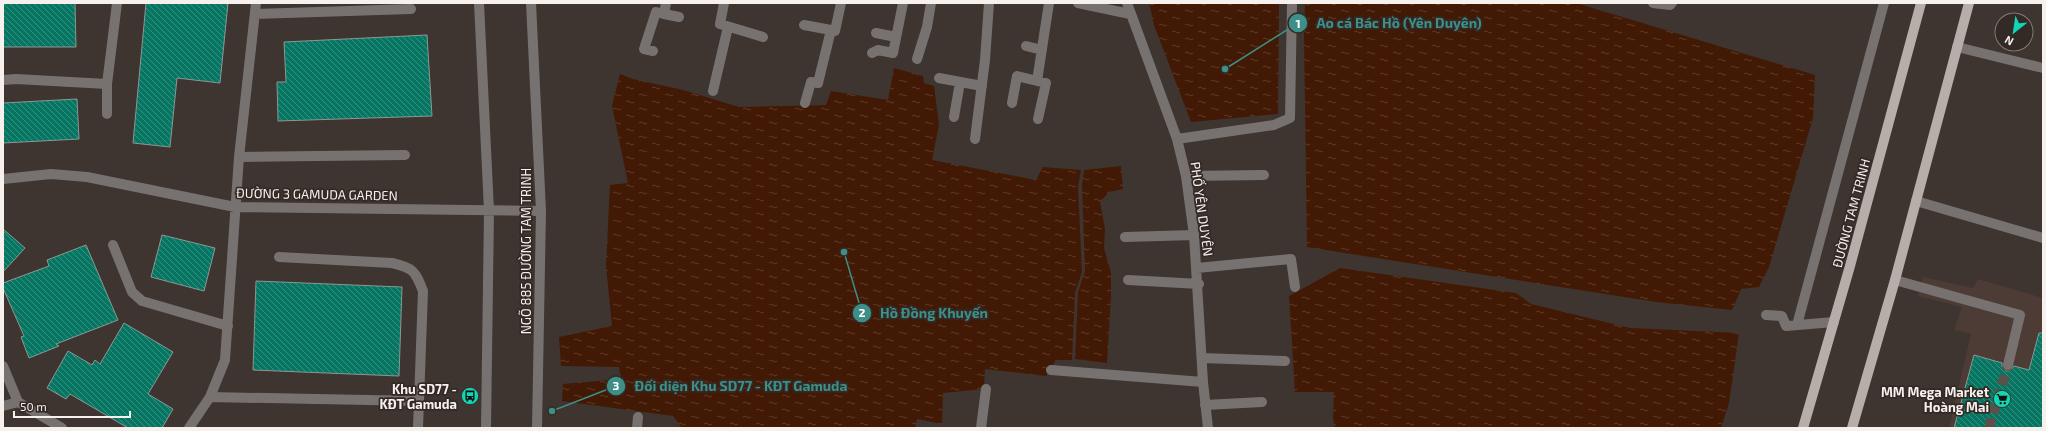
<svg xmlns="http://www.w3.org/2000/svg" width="2046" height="431" viewBox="0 0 2046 431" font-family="'Exo 2',sans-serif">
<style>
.built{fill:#4c3c35}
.water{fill:url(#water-ripples)}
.building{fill:url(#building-back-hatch);stroke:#8b9894}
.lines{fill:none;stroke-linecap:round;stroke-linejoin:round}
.minor-tunnel{stroke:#5a504c;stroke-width:10;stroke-dasharray:10 5;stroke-linecap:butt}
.minor{stroke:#777270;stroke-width:10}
.major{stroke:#b7ada9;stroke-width:10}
.labels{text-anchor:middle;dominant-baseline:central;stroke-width:3.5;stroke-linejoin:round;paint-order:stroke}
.street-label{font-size:13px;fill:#f7f1ee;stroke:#332a26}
.poi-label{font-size:13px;font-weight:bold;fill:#f7f1ee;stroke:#332a26;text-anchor:end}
.leader{fill:none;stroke:#3d8f88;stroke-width:1.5}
.callout-dot{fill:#3d8f88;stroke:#332a26;stroke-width:1.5}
.mark-label{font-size:12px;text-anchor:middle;font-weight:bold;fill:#fff}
.callout-label{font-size:14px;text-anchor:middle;font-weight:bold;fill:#3d8f88;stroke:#332a26;stroke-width:3.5;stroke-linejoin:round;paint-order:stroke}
</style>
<defs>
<pattern id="water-ripples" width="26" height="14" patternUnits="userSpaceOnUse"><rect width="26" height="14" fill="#421904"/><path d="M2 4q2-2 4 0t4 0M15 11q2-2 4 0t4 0" fill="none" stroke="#5e3b29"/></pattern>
<pattern id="building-back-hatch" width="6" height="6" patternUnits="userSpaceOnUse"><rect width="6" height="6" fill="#067663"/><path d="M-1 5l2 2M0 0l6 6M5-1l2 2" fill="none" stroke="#379181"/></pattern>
</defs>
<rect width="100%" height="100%" fill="#3e3430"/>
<path class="built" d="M1923 277 1973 288 1978 279 2043 298V428H1949L1971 334 1954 330 1962 307 1918 296Z"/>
<path class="water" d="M1149 3H1279L1278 114 1191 122 1154 25Z
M1305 3H1576L1815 75 1813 118 1769 267 1759 287 1741 289 1732 310 1656 302 1307 247 1304 36Z
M894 68 923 76 924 83 934 86 939 125 932 160 1036 180 1043 167 1081 170 1078 187 1082 272 1075 293 1072 360H1056L1046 376 985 369 984 389 943 393 942 424 917 419 915 428H682L673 416 562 401 563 384 621 379 619 367 561 366 559 337 612 326 606 266 610 185 628 183 612 106 620 74 633 79 683 90 739 107 826 105 831 91 888 100Z
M1121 166 1123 189 1109 192 1100 202 1105 229 1104 248 1111 273V295L1107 363 1075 359 1078 292 1085 271 1082 186 1084 170Z
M1340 268 1516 293 1531 304 1630 328 1739 333 1729 403 1721 428H1335L1333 417 1334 392H1295L1289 296Z"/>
<path class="building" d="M3 3H75L76 47H3Z
M146 3H228L220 83 177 78 170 147 133 143Z
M427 35 432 116 278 121 277 82H286L284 42Z
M77 99 79 139 3 143V103Z
M3 229 25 248 3 272Z
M162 235 215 248 204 291 151 277Z
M86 245 118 320 56 344 59 346 29 358 21 337 24 336 3 288V283L49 266 47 260Z
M256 281 402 287 399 376 253 370Z
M124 323 173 352 148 394 173 409 162 428H128L70 394 66 399 47 388 68 351 92 365 95 360 100 364Z
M2039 333H2043V428H1954L1974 355 2002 363V367L2006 371H2010L2014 366 2029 370Z"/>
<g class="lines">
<path class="minor-tunnel" d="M1989 428 2008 365"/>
<path class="minor" d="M479 3 489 211 486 428
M531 3 541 211 537 428
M724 3 720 24 763 37
M1078 3 1130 14
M1127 3 1177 139 1186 176 1194 235 1203 382 1208 428
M1653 3 1670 5 1672 3
M255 14 411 9
M664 14 679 17
M804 25 831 30
M876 33 896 37
M1026 46 1042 50
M1957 47 2043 68
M653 51 644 49 656 12 664 14 666 3
M872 53 878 50 893 53 903 3
M917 59 927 27 931 3
M939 78 982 86
M3 80 16 79 107 84
M1037 81 1049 3
M713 91 728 27
M805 103 811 82 818 83 831 30 835 31 841 3
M1012 103 1017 76 1046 83 1038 119
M107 114V84L117 3
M954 117 960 82
M975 139 985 60 989 3
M1177 139 1274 125 1290 118 1292 3
M239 157 405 155
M1186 176 1264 175
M3 179 51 174 87 177 235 207 541 211
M1916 201 2043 238
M1125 237 1194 235
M113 245 132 292 142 301 228 326
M279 257 392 263C414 268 415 271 423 291L418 428
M1197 268 1291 259 1295 287
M1128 280 1199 284
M1895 280 2020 315 2008 365
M1766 315 1782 316 1786 326 1834 322
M1797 325 1884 3
M1202 358 1285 361
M3 366 18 402 62 428
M1051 370 1203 382
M210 397 419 401
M1205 405 1262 402
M3 406 18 402
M189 428 210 397 225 360 239 157 256 3
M637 428 638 417
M981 428 986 389"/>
<path class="major" d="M1803 428 1850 266 1921 3
M1852 428 1895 280 1969 3"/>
</g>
<defs>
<symbol id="bus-disc" viewBox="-11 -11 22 22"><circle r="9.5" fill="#12d5b4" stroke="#332a26"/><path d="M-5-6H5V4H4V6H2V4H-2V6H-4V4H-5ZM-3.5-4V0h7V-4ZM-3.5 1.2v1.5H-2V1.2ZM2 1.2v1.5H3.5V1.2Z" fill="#111"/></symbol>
<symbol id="supermarket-disc" viewBox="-11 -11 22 22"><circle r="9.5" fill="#12d5b4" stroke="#332a26"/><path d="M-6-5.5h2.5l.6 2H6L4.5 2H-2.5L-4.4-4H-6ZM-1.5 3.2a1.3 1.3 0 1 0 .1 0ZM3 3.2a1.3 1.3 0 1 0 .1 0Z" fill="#111"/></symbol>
</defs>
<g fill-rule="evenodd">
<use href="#bus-disc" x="460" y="386" width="20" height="20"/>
<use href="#supermarket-disc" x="1992" y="389" width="20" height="20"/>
</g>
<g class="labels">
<g class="street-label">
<text transform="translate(317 194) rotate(1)">ĐƯỜNG 3 GAMUDA GARDEN</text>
<text transform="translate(1202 209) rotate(82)">PHỐ YÊN DUYÊN</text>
<text transform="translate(1851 213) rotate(-75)">ĐƯỜNG TAM TRINH</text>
<text transform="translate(526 251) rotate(-90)">NGÕ 885 ĐƯỜNG TAM TRINH</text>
</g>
<g class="poi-label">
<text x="457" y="389">Khu SD77 -<tspan x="457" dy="15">KĐT Gamuda</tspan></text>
<text x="1989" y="392">MM Mega Market<tspan x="1989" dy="15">Hoàng Mai</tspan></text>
</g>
</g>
<path class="leader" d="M1225 69L1298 23M844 252L862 313M552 411L616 386"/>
<g class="callout-dot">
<circle cx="1225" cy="69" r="4"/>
<circle cx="844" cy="252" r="4"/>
<circle cx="552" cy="411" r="4"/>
<circle cx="1298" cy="23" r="10"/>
<circle cx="862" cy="313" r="10"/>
<circle cx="616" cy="386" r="10"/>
</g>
<g class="mark-label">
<text x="1298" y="28">1</text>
<text x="862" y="317">2</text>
<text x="616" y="390">3</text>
</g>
<g class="callout-label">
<text x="1399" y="28">Ao cá Bác Hồ (Yên Duyên)</text>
<text x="934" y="318">Hồ Đồng Khuyến</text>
<text x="741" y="391">Đối diện Khu SD77 - KĐT Gamuda</text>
</g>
<rect width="2046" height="431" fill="none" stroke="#f7f1ee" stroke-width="8"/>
<g transform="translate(2014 32) rotate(210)"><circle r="19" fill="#332a26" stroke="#817a76"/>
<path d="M0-3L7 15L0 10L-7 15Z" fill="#12d5b4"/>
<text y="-6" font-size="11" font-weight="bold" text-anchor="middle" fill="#f7f1ee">N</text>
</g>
<path d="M14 411v6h116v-6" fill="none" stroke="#f7f1ee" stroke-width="2"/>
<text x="20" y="411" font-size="12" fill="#f7f1ee" stroke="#332a26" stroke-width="3" paint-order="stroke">50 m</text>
</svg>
